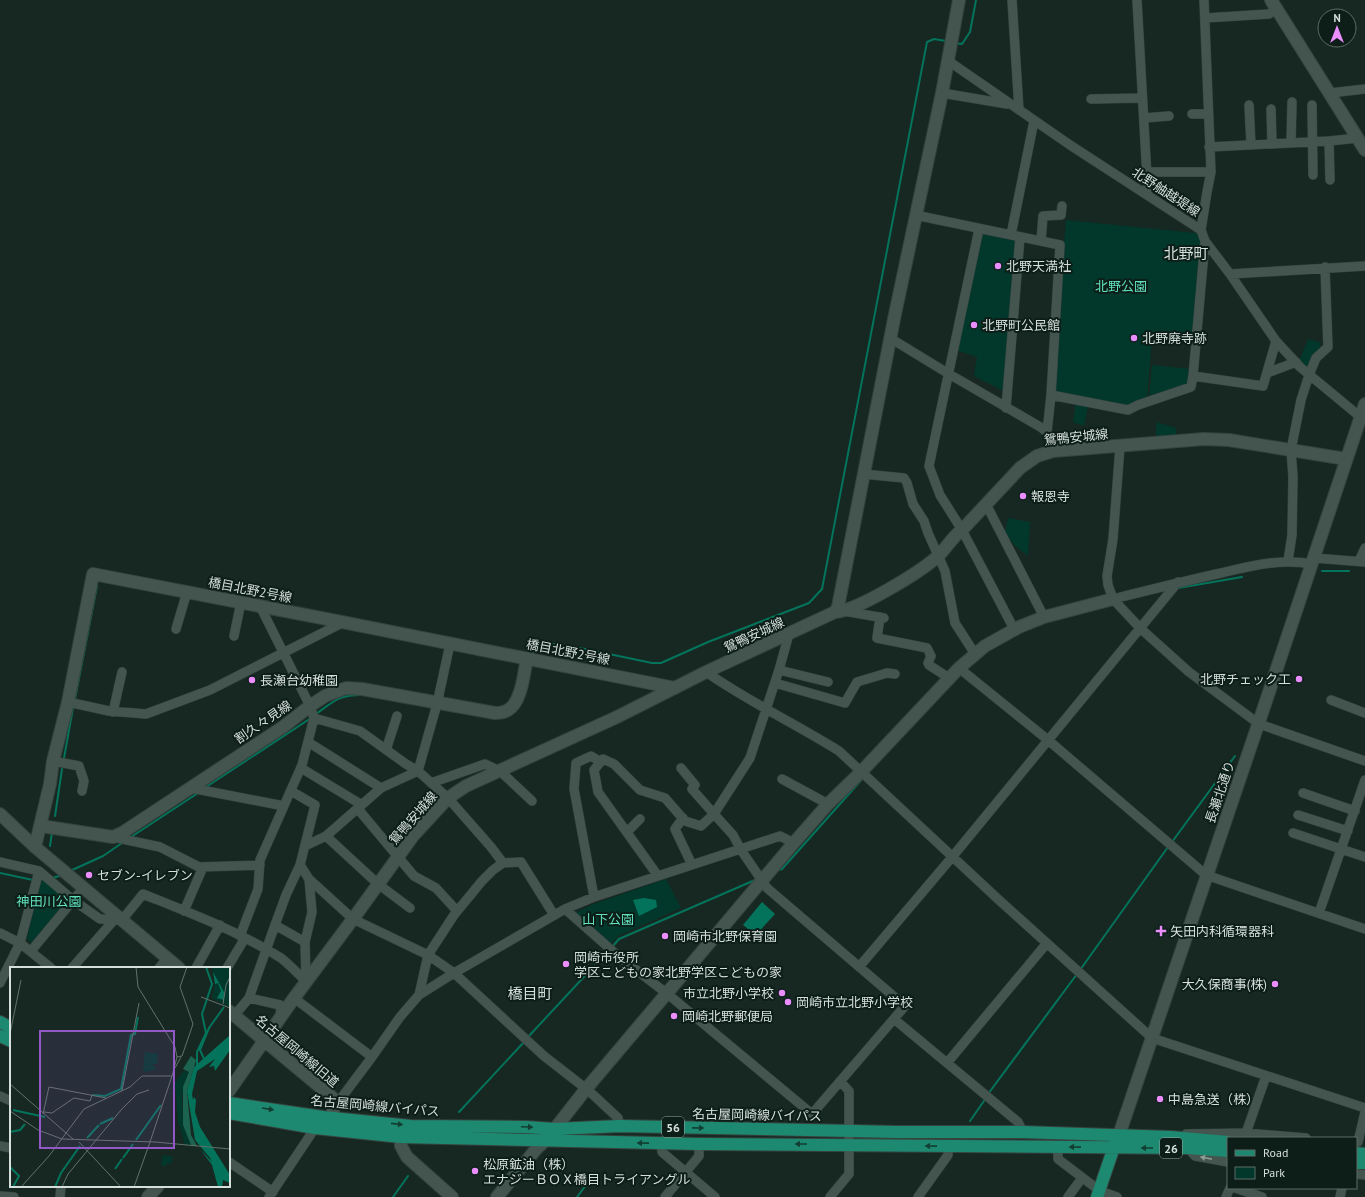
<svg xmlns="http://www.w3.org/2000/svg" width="1365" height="1197" viewBox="0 0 1365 1197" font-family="'PT Sans','Noto Sans JP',sans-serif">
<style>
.green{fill:#01382b}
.water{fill:#03745b}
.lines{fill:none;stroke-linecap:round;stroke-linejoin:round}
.stream{stroke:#03745b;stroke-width:2}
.street-casing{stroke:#35423e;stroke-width:10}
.secondary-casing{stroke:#35423e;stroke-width:14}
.primary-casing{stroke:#35423e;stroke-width:14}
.street{stroke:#43554e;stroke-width:9}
.secondary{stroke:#43554e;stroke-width:12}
.primary{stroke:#1e8971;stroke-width:12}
.oneway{fill:#123e33}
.oneway2{fill:#8c9a94}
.poi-dot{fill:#ea8dfd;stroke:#0d1e19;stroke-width:1.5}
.labels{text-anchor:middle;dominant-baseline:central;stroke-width:4;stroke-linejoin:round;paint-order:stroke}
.shield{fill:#0d1e19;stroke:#99a5a1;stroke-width:1}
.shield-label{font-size:12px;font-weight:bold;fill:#d5dfdb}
.street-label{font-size:13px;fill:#d5dfdb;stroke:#0d1e19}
.poi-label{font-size:13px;fill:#d5dfdb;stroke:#0d1e19;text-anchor:start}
.park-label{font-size:13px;fill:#61e1bb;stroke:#0d1e19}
.quarter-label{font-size:15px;fill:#d5dfdb;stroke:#0d1e19}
.inset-river{fill:none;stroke:#03745b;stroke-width:2}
.inset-road{fill:none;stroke:#63716c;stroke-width:1}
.view{fill:#9259c6;fill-opacity:0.15;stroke:#9259c6;stroke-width:2}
.inset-edge{fill:none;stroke:#d5dfdb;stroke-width:2}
</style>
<rect width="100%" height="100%" fill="#172822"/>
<path class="green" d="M1066 220 1195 233 1201 235 1203 243 1194 341 1152 337 1147 399 1127 407 1051 391Z
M980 231 1017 238 1004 391 974 376 977 357 956 350Z
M1308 339 1321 343 1312 374 1299 362Z
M1152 365 1191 369 1190 386 1149 399Z
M1076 402 1088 406 1084 426 1073 422Z
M1156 422 1176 428V438L1156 440Z
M1008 518 1030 522 1028 556 1014 545 1005 532Z
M41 877 69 900 31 943 27 939Z
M666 879 681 908 620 935 609 945 571 915 594 904Z"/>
<path class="water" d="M644 898 656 900 657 907 639 916 633 900Z
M762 902 775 914 756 935 743 925Z"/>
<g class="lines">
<path class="stream" d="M954 43 962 44 970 32 976 0
M1322 571H1349
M1178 588 1242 577
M533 655 535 644 538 642 585 649 652 663H661L708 642 809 603 822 589 927 42 934 39 946 41
M75 699 97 586
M316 714C334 701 340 694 364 695
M64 758 73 708
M206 787 311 718
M55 816 62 769
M131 837 198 793
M1172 842 1235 756
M50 846 52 832
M70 871 103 856 122 843
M776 871 782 869 864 777
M0 873 33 880
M52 878 63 875
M612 947 619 939 755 880
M1080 970 1168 847
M528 1037 608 951
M988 1094 1077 974
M459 1112 525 1041
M970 1121 986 1098
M393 1197 408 1176
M577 1197 595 1173"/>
<defs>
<path id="street" d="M1012 0 1019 110
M1137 0 1148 195
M1205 18 1269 14 1276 9
M947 60 1070 145 1201 230 1205 241 1230 274 1276 341 1300 367 1364 420
M942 93 1007 104
M1330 93 1365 89
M1091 99 1142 98
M1249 105 1251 145
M1312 105 1313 175
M1271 109 1272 144
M1192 114H1208
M1144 118 1169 116
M1329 141 1330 180
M1291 143 1292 102
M1209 147 1329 141 1358 138
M1146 172H1211
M915 215 1060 245 1051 395 1047 432
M979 229 929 466 940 495 962 530 1014 629
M1201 230 1207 192 1211 172 1204 0
M1011 235 1034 121
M1041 241 1043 216 1061 215 1062 206
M1230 274 1365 266
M890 338 949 374 1042 428C1050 435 1055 441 1053 451
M1267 373 1296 362
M1193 376 1205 241
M1051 395 1128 410 1138 405 1191 387 1193 376 1263 386 1276 341
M1006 408 1020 237
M1120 446 1113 539 1107 576 1108 585 1113 599 1140 628 1189 672 1259 724 1365 761
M863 474 904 478 907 483 913 504 924 521 928 533 945 571 955 623 975 654
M986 504 1044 617
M1314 558 1365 562
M1288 561 1292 535 1293 477 1291 450 1301 400 1309 375 1316 358 1328 347 1325 267
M1359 561 1365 548
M1113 599C1149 590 1185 581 1221 573 1250 566 1282 558 1312 564
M844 611 884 618
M880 617 877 638 927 648 931 656 928 663 929 665 949 678
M176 629 187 592
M234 636 241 602
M959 668 1048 740 1206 875 1365 929
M779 670 828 682
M706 672C749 702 796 724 839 751L999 900 1152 1038 1365 1108
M775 683 845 703 857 682 887 673 895 674
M1331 700 1365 713
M68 702 109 711 146 714 210 690 342 623
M113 712 122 672
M314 718 360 731 406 764 418 771 448 798 491 847 503 863 493 870 482 881 454 915 428 955 419 995
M308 742 381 788
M386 750 397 716
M53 761 79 766 84 781 82 791
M301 768 362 805
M418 771 437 704 450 644
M782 779 828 804
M431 783 485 764 500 771 532 801
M191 788 284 806
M291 791 315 805 300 865 309 879 353 919 428 955 454 973 544 1056 589 1091 618 1118 620 1126
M1303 793 1355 811
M358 809 414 876 436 888 457 911
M1298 815 1348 831
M683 818 675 829 692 865
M627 832 640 819
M1293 833 1365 857
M326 836 378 884 410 908
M113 837 160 847 199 867 260 865
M305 846 326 836 381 788 418 771
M0 862 39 871 73 900 100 919 122 920 143 894C190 913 238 931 281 958 290 965 298 974 306 981
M503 863 521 862 554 915
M300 865 286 895 275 925 305 942
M658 876 598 792 594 770 603 759 614 764 640 790 665 798 685 821 701 826 714 814 692 789 695 785 681 768
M594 897 574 789 576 763 591 756 601 762
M565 909 617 955 670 996 812 1114 905 1006 767 888 741 850 733 835 714 814 750 758 779 670 789 634
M184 911 203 867
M1319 913 1365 780
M0 933 20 943 51 968
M240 936 258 889 260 860 302 765 314 718 310 706 260 606
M31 951 84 887
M859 967 953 856 1178 582
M72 968 114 920
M159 968 167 958
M196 968 220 925
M227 968 245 938
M306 981 305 942 312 912 309 879
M0 983 20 943 39 871
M249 998 280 1005 281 1016
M294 998 372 1057
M234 1016 249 998 275 925
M894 1019 1018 1122 1023 1132
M947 1063 1047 943
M0 1096 11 1101
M333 1105 342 1097 372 1057 400 1017 419 995 454 973 565 909 594 897 780 836 788 840 792 845
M1246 1133 1266 1076
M1186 1134 1246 1133 1306 1138
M1358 1142 1365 1112
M661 1143 662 1152 715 1197
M0 1146 11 1148
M1058 1147V1159L1100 1191 1117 1197
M1188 1148 1195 1156 1228 1162
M229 1162 273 1192
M1356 1174 1365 1175
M1235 1188 1262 1197
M0 1196 14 1197
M60 1197 61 1186
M269 1197 315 1128
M665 1197 699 1156V1144
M830 1197 849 1174V1091L840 1081
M918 1197 948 1155V1146
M1068 1197 1082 1178
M1226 1197 1230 1188
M1340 1197 1342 1188"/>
<path id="secondary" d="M1271 0 1365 150
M835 612 838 607 894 319 942 93 959 0
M0 814 35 847 179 968
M41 826 113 837 122 833 283 727 310 706 325 696 346 688 362 689 495 713C499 713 505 712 508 710 522 702 524 672 527 658
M35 847 50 784 53 761 68 702 93 574C287 611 482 649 675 688
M229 1011 332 1097 333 1108V1118
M229 1091 294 998 353 919 413 836 448 798 466 786 617 717 706 672 835 612C857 611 920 572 937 557 946 549 952 537 962 530L1020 468 1037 456 1053 451 1204 439 1229 440 1346 459
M1119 1135 1262 713 1365 404
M401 1137V1146L407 1157 452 1197
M148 1197 158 1186
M497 1197 537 1148 546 1140 586 1089 792 845 828 804 861 772 959 668 985 646 1019 627 1044 617 1113 599"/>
<path id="primary" d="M0 1022 11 1028
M0 1036 11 1041
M229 1103 323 1117 411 1126 526 1127 555 1129 620 1126 897 1132H1023L1171 1137 1228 1142
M229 1113 315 1128 401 1137 699 1144 1188 1148 1228 1151
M1356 1153 1365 1154
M1356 1163H1365
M1097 1197 1116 1141"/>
</defs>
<use href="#street" class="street-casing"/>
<use href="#secondary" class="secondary-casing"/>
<use href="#primary" class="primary-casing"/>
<use href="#street" class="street"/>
<use href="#secondary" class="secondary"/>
<use href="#primary" class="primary"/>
</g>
<defs><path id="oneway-solid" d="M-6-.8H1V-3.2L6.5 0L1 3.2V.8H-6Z"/></defs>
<g class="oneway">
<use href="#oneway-solid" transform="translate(268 1109) rotate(9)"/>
<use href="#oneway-solid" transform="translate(397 1124) rotate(6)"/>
<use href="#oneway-solid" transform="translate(527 1127) rotate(3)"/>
<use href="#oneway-solid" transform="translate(698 1128) rotate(1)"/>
<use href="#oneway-solid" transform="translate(643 1143) rotate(-179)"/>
<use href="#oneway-solid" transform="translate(801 1144) rotate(-180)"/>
<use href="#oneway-solid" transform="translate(931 1146) rotate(-179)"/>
<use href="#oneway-solid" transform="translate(1075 1147) rotate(-179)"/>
<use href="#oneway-solid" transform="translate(1147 1148) rotate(-180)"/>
</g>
<use class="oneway2" href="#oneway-solid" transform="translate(1206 1158) rotate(-169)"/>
<g class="poi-dot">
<circle cx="998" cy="266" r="4"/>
<circle cx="974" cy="325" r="4"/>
<circle cx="1134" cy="338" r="4"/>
<circle cx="1023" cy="496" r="4"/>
<circle cx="1299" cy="679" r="4"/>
<circle cx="252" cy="680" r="4"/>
<circle cx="89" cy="875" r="4"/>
<path d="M1159 925h4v4h4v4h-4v4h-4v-4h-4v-4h4z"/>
<circle cx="665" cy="936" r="4"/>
<circle cx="566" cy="964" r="4"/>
<circle cx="1275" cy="984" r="4"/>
<circle cx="782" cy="993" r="4"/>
<circle cx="788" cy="1002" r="4"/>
<circle cx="674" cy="1016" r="4"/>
<circle cx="1160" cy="1099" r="4"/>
<circle cx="475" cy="1171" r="4"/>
</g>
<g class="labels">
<g class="shield">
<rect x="662" y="1117" width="22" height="20" rx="3"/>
<rect x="1160" y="1138" width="22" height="20" rx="3"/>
</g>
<g class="shield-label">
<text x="673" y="1127">56</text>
<text x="1171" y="1148">26</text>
</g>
<g class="street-label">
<text transform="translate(1166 192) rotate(33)">北野舳越堤線</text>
<text transform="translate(1076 437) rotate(-6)">鴛鴨安城線</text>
<text transform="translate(250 590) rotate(11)">橋目北野2号線</text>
<text transform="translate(754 635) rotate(-25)">鴛鴨安城線</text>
<text transform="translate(568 652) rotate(11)">橋目北野2号線</text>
<text transform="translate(263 722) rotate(-34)">割久々見線</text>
<text transform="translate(1220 792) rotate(-71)">長瀬北通り</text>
<text transform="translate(413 818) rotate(-49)">鴛鴨安城線</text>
<text transform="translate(297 1051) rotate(40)">名古屋岡崎線旧道</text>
<text transform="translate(375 1106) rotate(5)">名古屋岡崎線バイパス</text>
<text transform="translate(757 1115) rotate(1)">名古屋岡崎線バイパス</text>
</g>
<g class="poi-label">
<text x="1006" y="266">北野天満社</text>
<text x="982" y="325">北野町公民館</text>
<text x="1142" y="338">北野廃寺跡</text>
<text x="1031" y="496">報恩寺</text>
<text x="1291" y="679" text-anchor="end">北野チェック工</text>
<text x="260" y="680">長瀬台幼稚園</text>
<text x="97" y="875">セブン-イレブン</text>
<text x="1170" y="931">矢田内科循環器科</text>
<text x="673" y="936">岡崎市北野保育園</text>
<text x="574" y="957">岡崎市役所<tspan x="574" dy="15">学区こどもの家北野学区こどもの家</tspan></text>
<text x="1267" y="984" text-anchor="end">大久保商事(株)</text>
<text x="774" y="993" text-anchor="end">市立北野小学校</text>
<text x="796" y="1002">岡崎市立北野小学校</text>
<text x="682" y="1016">岡崎北野郵便局</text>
<text x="1168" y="1099">中島急送（株）</text>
<text x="483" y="1164">松原鉱油（株）<tspan x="483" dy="15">エナジーＢＯＸ橋目トライアングル</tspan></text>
</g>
<g class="park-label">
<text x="1121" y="286">北野公園</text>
<text x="49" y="901">神田川公園</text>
<text x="608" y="919">山下公園</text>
</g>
<g class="quarter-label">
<text x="1186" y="253">北野町</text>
<text x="530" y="993">橋目町</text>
</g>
</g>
<g transform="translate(10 967)">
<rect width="220" height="220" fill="#172822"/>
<path d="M202 0 220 1V40L202 31 205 17ZM135 85 148 87 147 97H143V99L147 102 135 105 133 102ZM174 104 179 105 172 129 173 158 181 178H175L168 154 165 116ZM153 188 163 190 161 197 157 196 156 199 151 198Z" fill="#01382b"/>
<path d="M181 89 186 93 177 124 181 168 187 179 181 178 173 158V120L179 105 173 102Z" fill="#1c6450"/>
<path d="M203 5 214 25V33L207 31 211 24 208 16 205 17ZM220 68V83L205 104 204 99 199 100 205 92 187 104 182 127 183 133 184 130 186 133 185 145 190 160 220 208V216L213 213 212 220H208L202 198 190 182 202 195 200 191 185 173 177 124 184 100Z" fill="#03745b"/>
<path class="inset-river" d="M195 94 190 83 199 61 214 40M187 100V85L196 66 192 47 202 17 196 0M82 128 95 129 111 122 121 68 125 67 128 50M3 143 35 150M90 157 103 151M0 165 10 163 15 157M77 171 89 158M126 173 151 138M113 191 123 177M0 200 9 209 3 220M105 202 112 192M45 220 51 206 70 179"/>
<path class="inset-road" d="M126 0 128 20 165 80 167 90M191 30 220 41M213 37 216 18 220 10M0 67 11 13M165 101 171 90M0 117 63 172M112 124 129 36M0 144 28 163 52 172 145 175 220 182M34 145 42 146 64 131 80 134 82 128M33 147 39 120 96 131M69 175 111 220M140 175 162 109M11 220 39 189 74 142 120 120 132 109H162L167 90 172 89 183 57 170 20 177 0M52 220 58 207 111 143 127 127 139 123M124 220 140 175"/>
<path class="view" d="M30 64H164V181H30Z"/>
<rect width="220" height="220" class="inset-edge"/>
</g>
<rect x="1227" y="1137" width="130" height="52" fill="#0d1e19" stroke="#5d6b67"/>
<rect x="1235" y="1150" width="20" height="6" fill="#1e8971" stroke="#5d6b67"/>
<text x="1263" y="1157" font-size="12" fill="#d5dfdb">Road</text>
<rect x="1235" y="1167" width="20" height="12" fill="#01382b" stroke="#5d6b67"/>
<text x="1263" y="1177" font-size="12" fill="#d5dfdb">Park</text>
<g transform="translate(1337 28)"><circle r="19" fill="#0d1e19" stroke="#5d6b67"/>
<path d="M0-3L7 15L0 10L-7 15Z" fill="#ea8dfd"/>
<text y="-6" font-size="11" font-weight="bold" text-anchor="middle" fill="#d5dfdb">N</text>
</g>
</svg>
